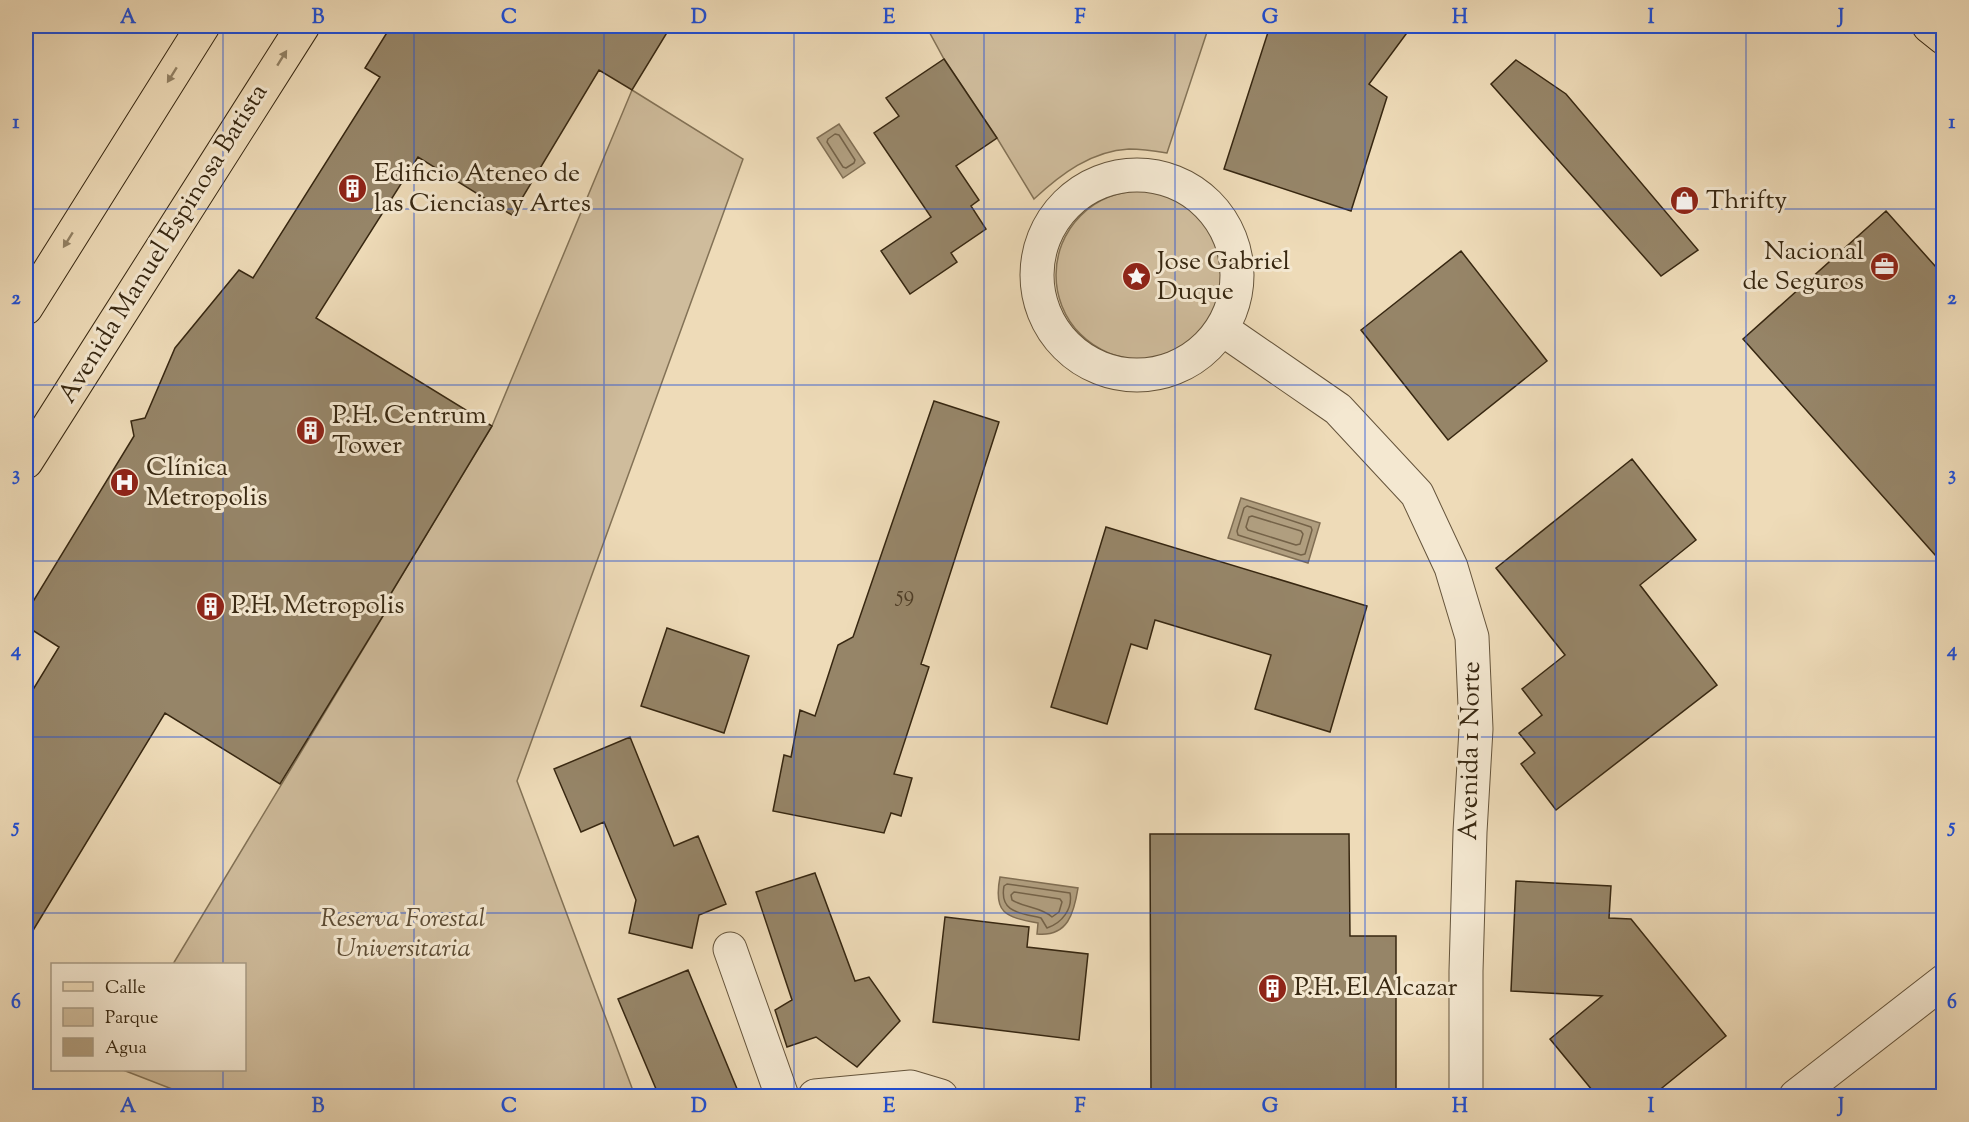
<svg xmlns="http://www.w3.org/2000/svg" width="1969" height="1122" viewBox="0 0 1969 1122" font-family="'Sorts Mill Goudy',serif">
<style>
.green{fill:#cfbc9c;stroke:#837256;stroke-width:1.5}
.water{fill:#b09e7f;stroke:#806e53;stroke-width:1.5}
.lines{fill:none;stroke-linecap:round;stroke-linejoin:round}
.shore{stroke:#746248;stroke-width:1.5}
.building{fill:#968568;stroke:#372711;stroke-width:1.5}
.minor-casing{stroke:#65543b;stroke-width:35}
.major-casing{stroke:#372711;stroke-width:35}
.minor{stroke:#f4e8d1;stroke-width:33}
.major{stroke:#eedbb8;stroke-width:33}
.oneway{fill:#928164}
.grid{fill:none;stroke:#1d4ed8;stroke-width:1.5;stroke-opacity:0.55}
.labels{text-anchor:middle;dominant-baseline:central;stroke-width:6;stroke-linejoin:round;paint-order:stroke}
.number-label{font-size:22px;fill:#4f3e27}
.poi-label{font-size:26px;fill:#372711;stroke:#f4e8d1;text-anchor:start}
.street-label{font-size:26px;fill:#372711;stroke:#f4e8d1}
.park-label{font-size:26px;font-style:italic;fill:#5d4c34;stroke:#f4e8d1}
.neatline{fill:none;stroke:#1d4ed8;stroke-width:2}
.grid-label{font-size:20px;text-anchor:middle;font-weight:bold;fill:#1d4ed8}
</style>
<rect width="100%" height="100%" fill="#eedbb8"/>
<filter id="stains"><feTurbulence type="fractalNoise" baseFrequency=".00333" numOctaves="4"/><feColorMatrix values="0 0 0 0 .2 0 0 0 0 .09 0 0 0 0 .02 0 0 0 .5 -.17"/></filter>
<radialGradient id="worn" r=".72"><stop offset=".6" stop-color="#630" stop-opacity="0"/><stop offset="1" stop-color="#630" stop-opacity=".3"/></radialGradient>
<path class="green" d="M926 26H1209L1167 153C1155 151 1141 149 1129 149 1091 151 1061 174 1034 199L997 138 944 59Z
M632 90 743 159 517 781 635 1096H190L123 1070H244V964H173L394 598 390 595 492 426Z
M1056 275a84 84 0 1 1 168 0a84 84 0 1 1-168 0Z"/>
<path class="water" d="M839 124 865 163 843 178 817 138Z
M1241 498 1320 523 1308 563 1228 538Z
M1000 877 1078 888C1074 913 1068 937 1037 934L1038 923C1005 917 993 913 1000 877Z"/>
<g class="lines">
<path class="shore" d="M835 134 839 135 855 160 854 163 846 168 843 167 827 142 828 139Z
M1247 506 1311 527 1312 530 1305 554 1301 555 1238 535 1237 531 1244 508Z
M1252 516 1301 531 1303 534 1300 544 1296 545 1248 530 1246 527 1249 517Z
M1007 884 1070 893C1073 909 1062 923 1047 928L1041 918C1021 913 999 913 1004 886Z
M1014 892 1060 899 1062 902 1059 912 1052 917C1041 907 1025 908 1012 900L1011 895Z"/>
</g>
<path class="building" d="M391 26H671L632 90 599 70 512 215 418 157 316 318 492 426 390 595 394 598 280 784 165 713 26 942V701L59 647 26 626V613L134 436 131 421 145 418 175 348 239 270 253 278 380 77 365 68Z
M1270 26H1412L1369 84 1387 97 1351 211 1224 169Z
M944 59 997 138 956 166 979 200 971 206 986 229 951 253 957 262 910 294 881 251 931 217 874 133 899 116 886 98Z
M1516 60 1566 94 1698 250 1661 276 1491 84Z
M1886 211 1944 276V565L1743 339Z
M1461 251 1547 361 1448 440 1361 330Z
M934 401 999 422 921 664 929 667 894 774 912 778 901 816 891 813 884 833 773 811 784 755 791 757 800 710 815 716 838 645 853 637Z
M1632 459 1696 540 1640 585 1717 685 1556 810 1521 764 1535 753 1519 733 1542 715 1522 689 1565 655 1496 568Z
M1106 527 1367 606 1330 732 1255 709 1271 655 1155 620 1147 649 1131 644 1107 724 1051 707Z
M667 628 749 656 724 733 641 706Z
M630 737 674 846 698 836 726 904 699 915 692 948 629 933 636 900 604 822 581 832 554 769Z
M1150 834H1349L1350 936H1396V1096H1151Z
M815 873 855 981 869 977 900 1021 857 1067 816 1037 787 1047 775 1010 792 1000 756 892Z
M1516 881 1611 886 1609 918 1631 919 1726 1036 1652 1096H1597L1550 1039 1602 996 1511 991Z
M945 917 1029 927 1027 947 1088 954 1079 1040 933 1022Z
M688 970 740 1096H659L618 999Z"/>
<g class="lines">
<defs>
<path id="minor" d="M1037 275a100 100 0 1 1 200 0a100 100 0 1 1-200 0Z
M1222 329 1338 409 1417 494 1451 567 1472 637 1476 729 1470 832 1466 971V1096
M730 949 782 1096
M815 1096 911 1087 941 1096
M1796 1096 1944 981"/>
<path id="major" d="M1929 26 1944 38
M26 308 203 26
M26 462 303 26"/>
</defs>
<use href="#minor" class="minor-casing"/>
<use href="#major" class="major-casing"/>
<use href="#minor" class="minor"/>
<use href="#major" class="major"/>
</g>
<defs><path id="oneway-solid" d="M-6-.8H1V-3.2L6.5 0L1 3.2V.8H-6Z" transform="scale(1.5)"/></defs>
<g class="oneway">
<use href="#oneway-solid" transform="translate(282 58) rotate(-58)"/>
<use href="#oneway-solid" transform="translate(172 75) rotate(122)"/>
<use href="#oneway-solid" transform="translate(68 240) rotate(122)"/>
</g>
<path class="grid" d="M223 26V964M414 26V1096M604 26V1096M794 26V1096M984 26V1096M1175 26V1096M1365 26V1096M1555 26V1096M1746 26V1096M26 209H1944M26 385H1944M26 561H1944M26 737H1944M26 913H1944M223 1070V1096"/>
<defs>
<symbol id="building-disc" viewBox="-11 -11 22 22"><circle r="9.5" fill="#8f2418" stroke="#f4e8d1"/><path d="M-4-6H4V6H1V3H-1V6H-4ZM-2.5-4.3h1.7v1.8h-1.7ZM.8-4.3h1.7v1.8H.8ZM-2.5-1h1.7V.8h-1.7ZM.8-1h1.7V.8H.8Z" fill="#fff"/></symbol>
<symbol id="shop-disc" viewBox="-11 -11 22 22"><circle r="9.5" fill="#8f2418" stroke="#f4e8d1"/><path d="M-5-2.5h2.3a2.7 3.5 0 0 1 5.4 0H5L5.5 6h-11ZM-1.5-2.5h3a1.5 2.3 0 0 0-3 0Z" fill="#fff"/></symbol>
<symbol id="office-disc" viewBox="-11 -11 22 22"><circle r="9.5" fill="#8f2418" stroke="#f4e8d1"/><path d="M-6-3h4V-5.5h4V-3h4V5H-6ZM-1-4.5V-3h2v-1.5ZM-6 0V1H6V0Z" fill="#fff"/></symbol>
<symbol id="sight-disc" viewBox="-11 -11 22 22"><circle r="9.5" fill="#8f2418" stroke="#f4e8d1"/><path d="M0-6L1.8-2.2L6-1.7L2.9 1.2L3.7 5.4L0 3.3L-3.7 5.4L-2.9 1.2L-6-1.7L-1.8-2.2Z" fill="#fff"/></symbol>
<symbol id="hospital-disc" viewBox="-11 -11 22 22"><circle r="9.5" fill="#8f2418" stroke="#f4e8d1"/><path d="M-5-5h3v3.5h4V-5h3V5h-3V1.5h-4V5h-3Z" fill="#fff"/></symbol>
</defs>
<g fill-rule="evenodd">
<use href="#building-disc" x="336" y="172" width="33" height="33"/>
<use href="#shop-disc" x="1668" y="184" width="33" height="33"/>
<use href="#office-disc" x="1868" y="250" width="33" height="33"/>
<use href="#sight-disc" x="1120" y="260" width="33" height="33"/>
<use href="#building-disc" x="294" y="414" width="33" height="33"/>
<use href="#hospital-disc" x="108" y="466" width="33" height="33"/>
<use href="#building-disc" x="194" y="590" width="33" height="33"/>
<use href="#building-disc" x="1256" y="972" width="33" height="33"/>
</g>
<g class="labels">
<g class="number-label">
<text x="905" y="596">59</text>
</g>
<g class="poi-label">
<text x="374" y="174">Edificio Ateneo de<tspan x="374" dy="30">las Ciencias y Artes</tspan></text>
<text x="1706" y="201">Thrifty</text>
<text x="1864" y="252" text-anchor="end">Nacional<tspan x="1864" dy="30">de Seguros</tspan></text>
<text x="1157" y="262">Jose Gabriel<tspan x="1157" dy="30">Duque</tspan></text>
<text x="332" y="416">P.H. Centrum<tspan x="332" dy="30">Tower</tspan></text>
<text x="146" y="468">Clínica<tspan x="146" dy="30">Metropolis</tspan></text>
<text x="231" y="606">P.H. Metropolis</text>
<text x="1294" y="988">P.H. El Alcazar</text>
</g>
<g class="street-label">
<text transform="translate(164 244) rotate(-58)">Avenida Manuel Espinosa Batista</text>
<text transform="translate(1471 751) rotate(-89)">Avenida 1 Norte</text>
</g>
<g class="park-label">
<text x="403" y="919">Reserva Forestal<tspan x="403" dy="30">Universitaria</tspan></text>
</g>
</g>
<rect width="1969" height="1122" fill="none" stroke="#eedbb8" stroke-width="66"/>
<rect x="51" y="963" width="195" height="108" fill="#f4e8d1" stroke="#a89b84" stroke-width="1.5"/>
<rect x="63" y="982" width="30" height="9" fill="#eedbb8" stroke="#a89b84" stroke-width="1.5"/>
<text x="105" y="993" font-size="18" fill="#372711">Calle</text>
<rect x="63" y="1008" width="30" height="18" fill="#cfbc9c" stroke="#a89b84" stroke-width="1.5"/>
<text x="105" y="1023" font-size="18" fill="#372711">Parque</text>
<rect x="63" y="1038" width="30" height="18" fill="#b09e7f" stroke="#a89b84" stroke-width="1.5"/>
<text x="105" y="1053" font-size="18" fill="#372711">Agua</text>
<rect x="33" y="33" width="1903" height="1056" class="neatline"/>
<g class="grid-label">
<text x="128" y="23">A</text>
<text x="318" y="23">B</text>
<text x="509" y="23">C</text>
<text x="699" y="23">D</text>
<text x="889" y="23">E</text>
<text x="1080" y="23">F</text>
<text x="1270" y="23">G</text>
<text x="1460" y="23">H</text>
<text x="1651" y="23">I</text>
<text x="1841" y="23">J</text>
<text x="16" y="128">1</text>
<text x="1952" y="128">1</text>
<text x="16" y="304">2</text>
<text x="1952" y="304">2</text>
<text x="16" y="480">3</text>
<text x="1952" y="480">3</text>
<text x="16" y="656">4</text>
<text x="1952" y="656">4</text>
<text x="16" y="832">5</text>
<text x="1952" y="832">5</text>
<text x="16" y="1008">6</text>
<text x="1952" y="1008">6</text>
<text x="128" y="1112">A</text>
<text x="318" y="1112">B</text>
<text x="509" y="1112">C</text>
<text x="699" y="1112">D</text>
<text x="889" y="1112">E</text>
<text x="1080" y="1112">F</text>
<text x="1270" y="1112">G</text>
<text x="1460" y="1112">H</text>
<text x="1651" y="1112">I</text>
<text x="1841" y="1112">J</text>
</g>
<rect width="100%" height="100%" filter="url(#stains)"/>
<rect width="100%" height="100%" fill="url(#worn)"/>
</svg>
